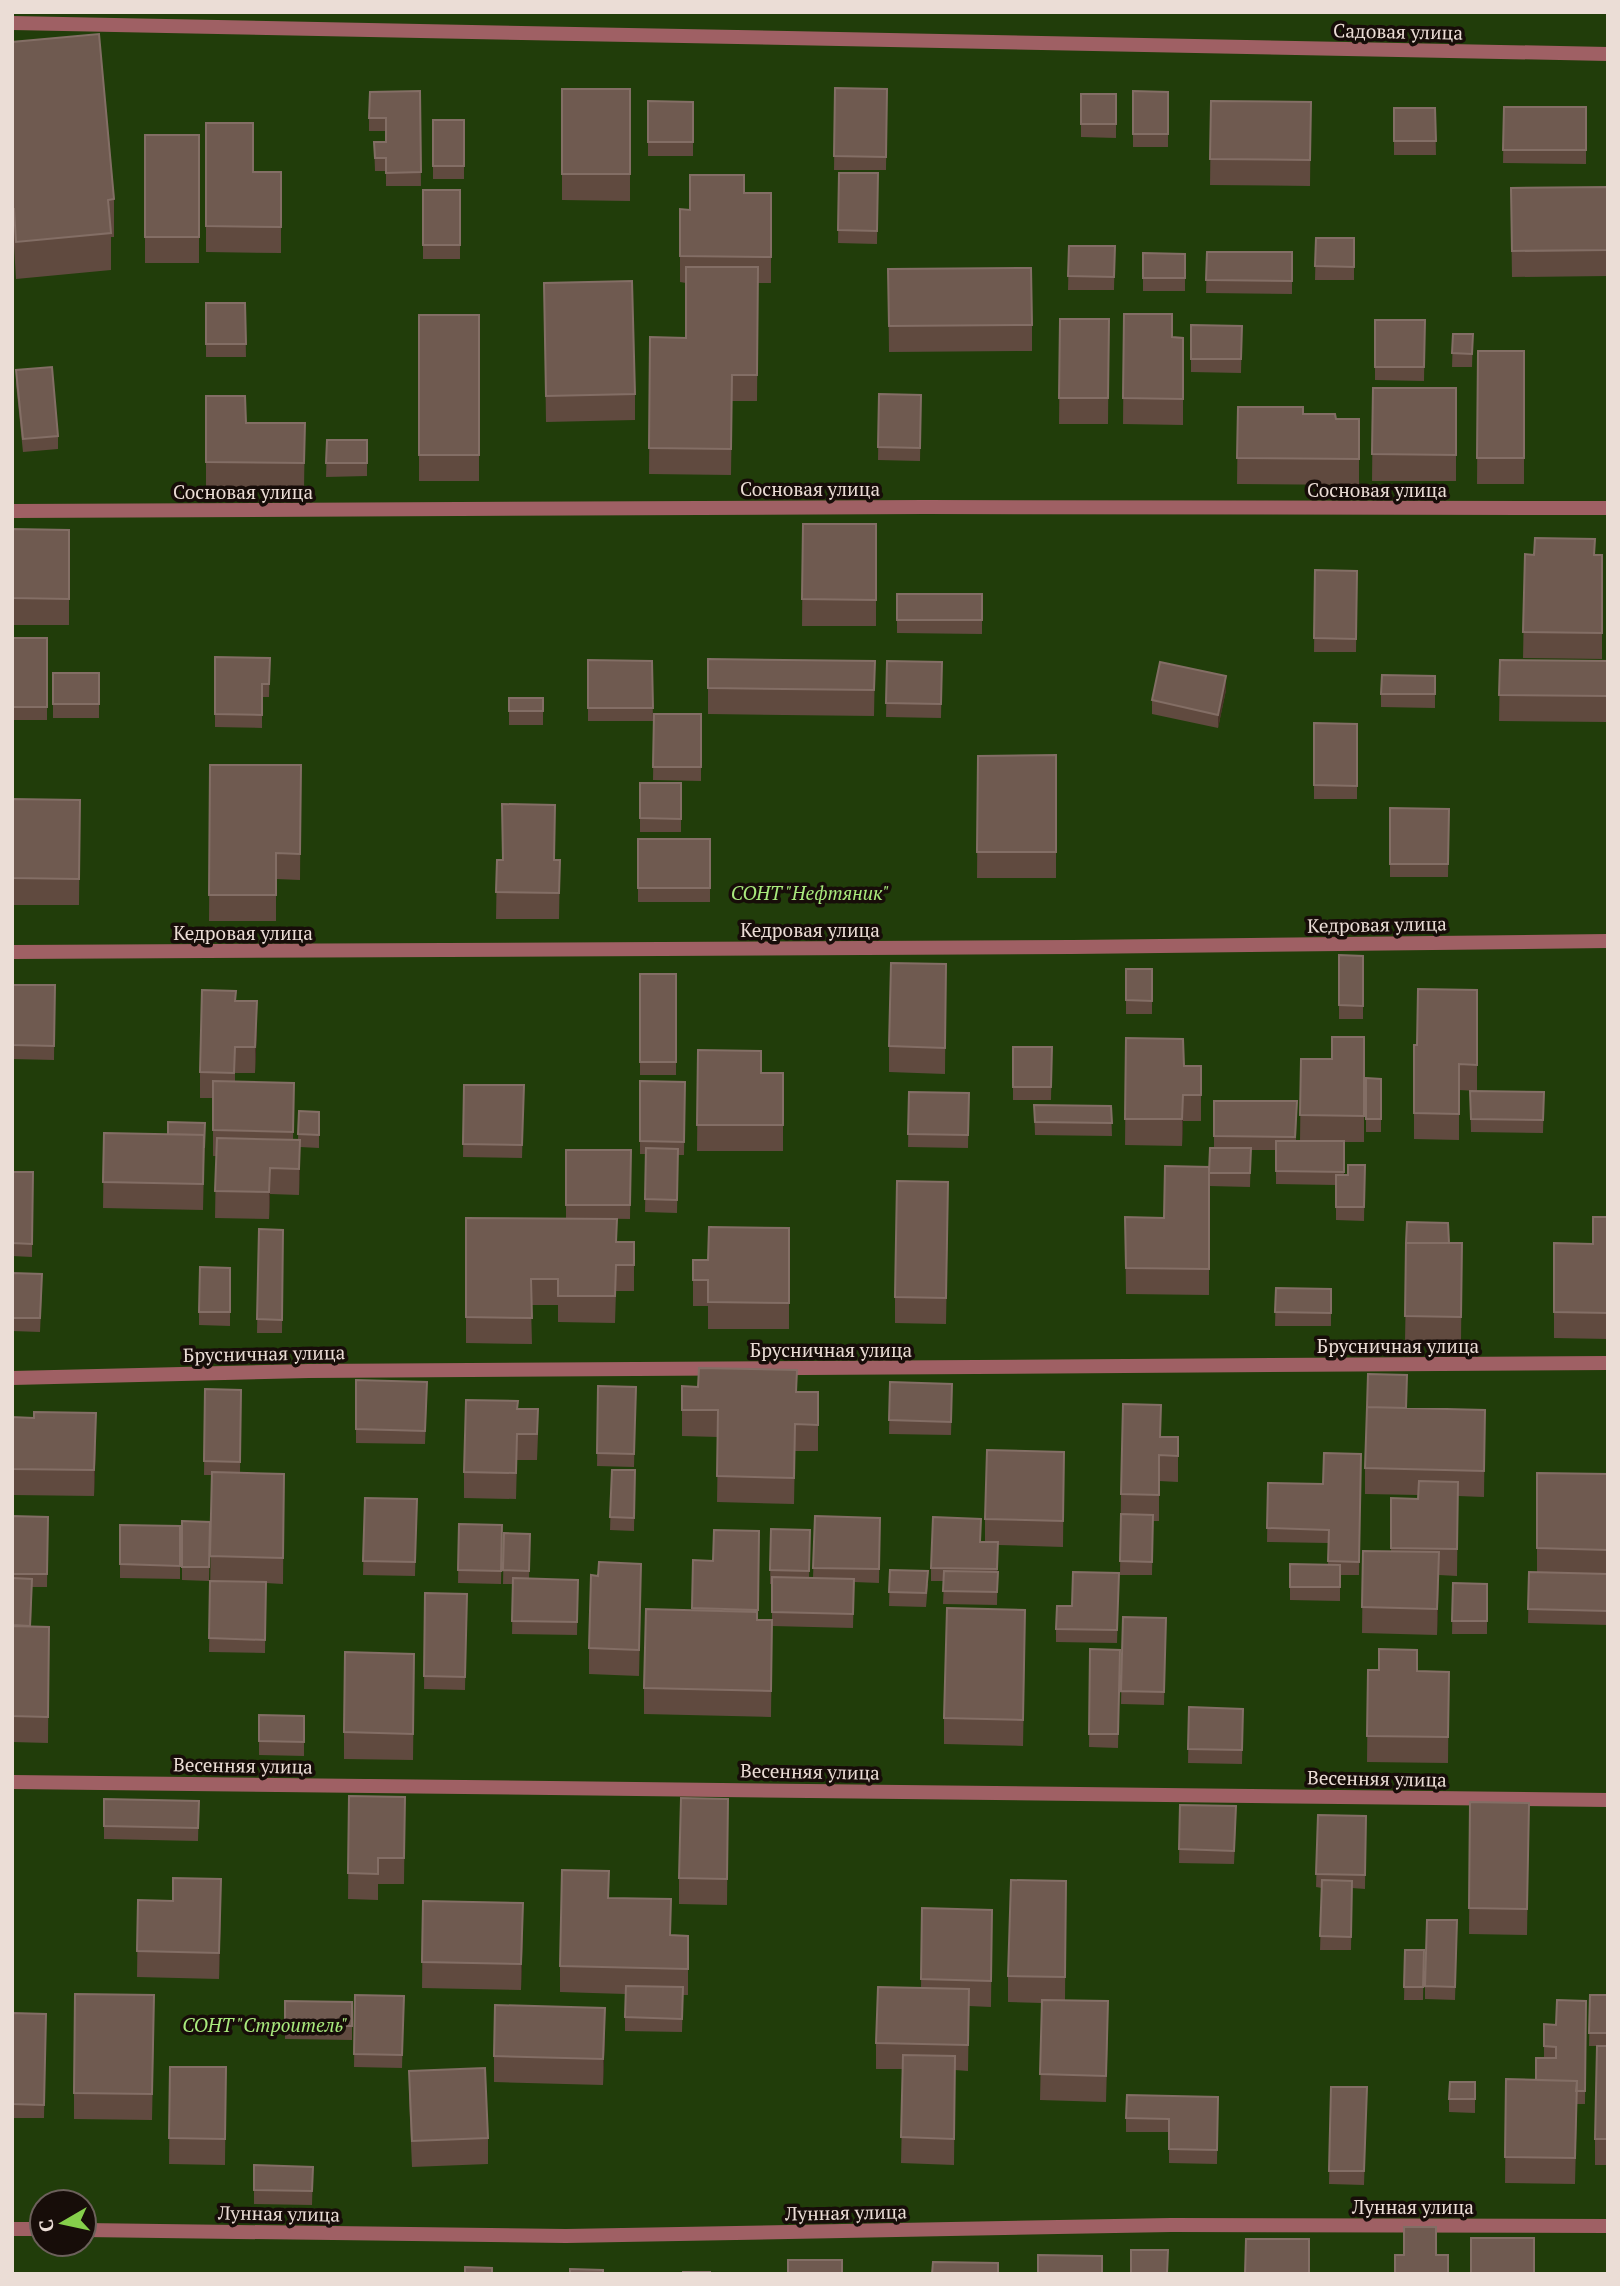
<svg xmlns="http://www.w3.org/2000/svg" width="1620" height="2286" viewBox="0 0 1620 2286" font-family="'PT Serif',serif">
<style>
.green{fill:#213d0a;fill-rule:evenodd}
.lines{fill:none;stroke-linecap:round;stroke-linejoin:round}
.street{stroke:#9f6064;stroke-width:14}
.wall{fill:#604a3f}
.shaded-wall{fill:#493328}
.building{fill:#6f5a50;stroke:#836e65;stroke-width:2}
.labels{text-anchor:middle;dominant-baseline:central;stroke-width:7;stroke-linejoin:round;paint-order:stroke}
.street-label{font-size:19px;fill:#ebddd6;stroke:#170d09}
.park-label{font-size:19px;font-style:italic;fill:#a9ea7d;stroke:#170d09}
</style>
<rect width="100%" height="100%" fill="#362117"/>
<path class="green" d="M12 12H1608V2274H12ZM42 2202H84V2244H42Z"/>
<g class="lines">
<path class="street" d="M12 23 1608 54
M12 511 925 507 1608 508
M12 952 1072 947 1608 941
M12 1378 309 1371 1608 1363
M12 1782 1608 1800
M12 2229H42
M84 2230 566 2236 1171 2225 1608 2226"/>
</g>
<path class="wall" d="M12 42 114 199V237H111V270L16 279 14 246H12Z
M835 88 887 89 886 170H834Z
M562 89H630V201L562 200Z
M420 91 421 186H386V171H375L374 142H386V131H369V118Z
M1133 91 1168 92V147H1133Z
M1081 94H1116V138L1081 137Z
M648 101 693 102V156H648Z
M1211 101 1311 102 1310 186 1210 185Z
M1504 107H1586V164L1503 163Z
M1394 108H1435L1436 155H1394Z
M433 120H464V179H433Z
M206 123 253 172H281V253L206 252Z
M145 135H199V263H145Z
M839 173H878L877 244 838 243Z
M1608 187V276L1512 277 1511 214Z
M423 190H460V259H423Z
M744 193H771V283H758L757 401H732L731 475 649 474 650 337 686 338V283L680 282V209L690 210Z
M1316 238H1354V280H1315Z
M1069 246H1115L1114 290H1068Z
M1207 252H1292V294L1206 293Z
M1143 253 1185 254V291H1143Z
M888 269 1032 325V351L889 352Z
M544 283 635 394V420L546 422Z
M206 303H245L246 357H206Z
M1124 314 1172 337 1183 338V425L1123 424Z
M419 315H479V481H419Z
M1060 319H1109L1108 424H1059Z
M1375 320H1425L1424 381 1375 380Z
M1191 325 1242 326 1241 373 1191 372Z
M1453 334H1473L1472 367H1452Z
M1478 351H1524V484H1477Z
M16 370 58 436V449L23 452 16 384Z
M1373 388H1456V481H1372Z
M879 394 921 395 920 461 878 460Z
M206 396 246 423H305L304 489 206 488Z
M1238 407 1303 414 1359 459V485L1237 484Z
M327 440H367V476L326 477Z
M803 524H876V626H802Z
M12 529 69 530V625H12Z
M1525 554 1602 555V659L1523 658Z
M1315 570 1357 571 1356 652H1314Z
M897 594H982V634L897 633Z
M12 638H47V720H12Z
M215 657 270 658 269 697H262V728L215 727Z
M708 659 875 661 874 716 708 714Z
M588 660 652 661 653 721H588Z
M1500 660 1608 661V722L1499 721Z
M887 661 942 662 941 718 886 717Z
M53 673H99V718H53Z
M1435 676V708L1381 707V694Z
M1226 690 1218 728 1152 714V700Z
M509 698H543V725H509Z
M654 714H701V781L653 780Z
M1314 723 1357 724V799H1314Z
M1056 755V878H977L978 756Z
M210 765H301L300 880 276 879V921H209Z
M640 783H681V832H640Z
M12 799 80 800 79 905H12Z
M1390 808 1449 809 1448 877H1390Z
M638 839H710V902H638Z
M497 860H560L559 919H496Z
M1339 955 1363 956V1019H1339Z
M946 964 945 1074 889 1072V1046Z
M1126 969H1152V1014H1126Z
M640 974H676V1075H640Z
M12 985H55L54 1060 12 1059Z
M1477 990V1091L1459 1090V1140L1414 1139V1045H1417Z
M236 1001 257 1027 255 1073H235V1082L294 1083 293 1140H298L299 1111 319 1112V1148L300 1147 299 1195 270 1194 269 1219 215 1218 216 1156H213V1098H200V1072Z
M1364 1037V1142H1344V1175H1348L1365 1165 1364 1221 1336 1220V1185L1276 1184V1150H1251L1250 1187 1209 1186V1295L1126 1294 1125 1217 1164 1218 1209 1167 1214 1148V1101H1297L1296 1141H1300L1301 1059H1332Z
M1126 1038 1184 1066H1201V1121H1183L1182 1146 1125 1145Z
M1013 1047H1052L1051 1100H1013Z
M698 1050 761 1073H783V1151H697Z
M1366 1078 1381 1079V1132H1366Z
M640 1081 685 1082 684 1155H678L677 1213 645 1212 646 1154H640Z
M464 1085H524L522 1158 463 1157Z
M1470 1091 1544 1092 1543 1133 1471 1132Z
M909 1092 969 1093 968 1148 908 1147Z
M1034 1105 1111 1106 1112 1136 1035 1135Z
M205 1123 203 1210 103 1208 104 1133 168 1134Z
M566 1150H631L630 1219 566 1218Z
M12 1172H33L32 1257 12 1256Z
M948 1208 946 1324 895 1323V1297Z
M1608 1217V1339L1554 1338V1243L1593 1244Z
M466 1218 617 1242H634V1291H616L615 1323 558 1322V1305H531L532 1344 466 1343Z
M1407 1222 1449 1243H1462L1461 1343 1405 1342Z
M789 1228V1329H708V1306H693V1260H708Z
M259 1229 283 1230 282 1333H257Z
M230 1268V1326L199 1325V1312Z
M12 1273 42 1287 40 1332 12 1331Z
M1276 1288 1331 1289V1326H1275Z
M356 1380 427 1395 425 1444 356 1443Z
M890 1382 952 1397 951 1435 889 1434Z
M598 1386 636 1387 634 1467 597 1466Z
M682 1386 797 1392H818V1451H795L794 1504 717 1502 718 1437 682 1436Z
M205 1389 241 1390 240 1473 284 1474 283 1584 266 1583 265 1653 209 1652 212 1475H204Z
M1406 1408 1485 1410 1484 1497 1458 1496 1457 1576 1439 1575 1437 1635 1362 1633 1363 1551H1391V1498L1418 1499V1495L1365 1494V1468Z
M518 1409 538 1435 537 1460H517L516 1499 464 1498V1472Z
M12 1417 96 1439 94 1496 12 1495Z
M1161 1437H1178V1482L1159 1481V1521H1153L1152 1575H1120L1121 1494Z
M1064 1452 1063 1547 998 1545 997 1605 943 1604 944 1581H931V1568L981 1542H985V1519Z
M1361 1454 1359 1575H1340V1601L1290 1600V1564H1328V1543L1267 1542 1268 1483 1323 1484Z
M612 1470H635L634 1531 610 1530Z
M1537 1473 1608 1474V1625L1528 1623 1529 1572H1537Z
M365 1498 417 1499 415 1576 363 1575Z
M12 1516 48 1517 47 1587H32L31 1627H49L48 1743 12 1742Z
M815 1516 880 1518 879 1583 854 1582 853 1628 772 1626 771 1717 644 1714V1688L692 1610 693 1560 713 1561 759 1531 758 1620H772V1584H770L771 1529 810 1530 809 1578H813Z
M182 1521 210 1522 209 1581 182 1580Z
M459 1524 502 1525 501 1584 458 1583Z
M120 1525 180 1526V1579L120 1578Z
M504 1533 530 1534 529 1579 578 1580 577 1635 512 1634 513 1584H503Z
M890 1570 928 1584 926 1607 889 1606Z
M1119 1573 1117 1643 1056 1642V1629L1072 1606Z
M598 1576 641 1590 639 1676 589 1674V1648Z
M1453 1583 1487 1584V1634H1452Z
M425 1593 467 1594 465 1690 424 1689Z
M1123 1617 1166 1618 1164 1705 1121 1704Z
M1025 1636 1023 1746 944 1744V1718Z
M1090 1649 1120 1650 1118 1748 1089 1747Z
M1368 1670 1449 1672 1448 1763 1367 1762Z
M414 1680 413 1760 344 1759V1732Z
M1189 1707 1243 1709 1242 1764 1188 1763Z
M259 1715 304 1716V1756L259 1755Z
M349 1796 405 1797 404 1884H378V1900L348 1899Z
M104 1799 199 1801 198 1841 104 1839Z
M728 1799 727 1905 679 1904V1878Z
M1470 1802 1529 1803 1527 1935 1469 1934Z
M1180 1805 1236 1820 1234 1864 1179 1863Z
M1318 1815 1366 1816 1365 1889 1352 1888 1351 1950H1320L1322 1888 1316 1887Z
M1066 1881 1065 2000 1108 2027 1106 2102 1040 2100 1042 2003 1008 2002V1976Z
M608 1898 671 1935 688 1936V1995H683L682 2032 625 2031V1994L560 1992V1966Z
M138 1900 221 1905 219 1979 137 1977Z
M423 1901 523 1929 521 1990 422 1988Z
M922 1908 992 1910 991 2007 969 2006 968 2071 955 2070 954 2165 901 2163 903 2069H876V2043L921 1988Z
M1457 1934 1455 2000 1425 1999V1986Z
M1405 1950H1424L1423 2000H1404Z
M355 1995 404 1996 402 2068 354 2067Z
M1590 1995H1608V2046H1589Z
M285 2001 352 2002V2040L285 2039Z
M1586 2001 1585 2104H1577L1575 2184 1505 2183 1506 2079 1536 2080 1544 2058V2024L1556 2025Z
M12 2013 46 2014 44 2118H12Z
M154 2021 152 2120 74 2119V2093Z
M605 2034 603 2085 494 2082V2056Z
M1608 2046V2165H1595V2139Z
M170 2067H226L225 2165 169 2164Z
M409 2071 488 2138V2164L412 2167 409 2097Z
M1475 2082V2113L1449 2112V2099Z
M1331 2087H1367L1364 2185 1329 2184Z
M1218 2097 1217 2164 1169 2163V2132H1126V2118Z
M254 2165 313 2167 312 2205 254 2204Z"/>
<path class="shaded-wall" d="M1226 676V690L1218 728V715Z
M257 1001V1027L255 1073V1047Z
M1183 1095V1121L1182 1146V1119Z
M300 1140V1166L299 1195V1169Z
M270 1168V1194L269 1219V1192Z
M96 1413V1439L94 1496V1470Z
M1439 1552V1578L1437 1635V1609Z
M221 1879V1905L219 1979V1953Z
M523 1903V1929L521 1990V1964Z
M605 2008V2034L603 2085V2059Z"/>
<path class="building" d="M99 34 114 199 108 200 111 233 16 242 14 209H12V42Z
M835 88 887 89 886 157 834 156Z
M562 89H630V174H562Z
M420 91 421 172 386 173V158H375L374 142H386V118H369L370 92Z
M1133 91 1168 92V134H1133Z
M1081 94H1116V124H1081Z
M648 101 693 102V142H648Z
M1211 101 1311 102 1310 160 1210 159Z
M1504 107H1586V150H1503Z
M1394 108H1435L1436 141H1394Z
M433 120H464V166H433Z
M206 123H253V172H281V227L206 226Z
M145 135H199V237H145Z
M839 173H878L877 231 838 230Z
M690 175H744V193H771V257L680 256V209L690 210Z
M1608 187V250L1512 251 1511 188Z
M423 190H460V245H423Z
M1316 238H1354V267L1315 266Z
M1069 246H1115L1114 277 1068 276Z
M1207 252H1292V281L1206 280Z
M1143 253 1185 254V278H1143Z
M686 267H758L757 375H732L731 449 649 448 650 337 686 338Z
M1031 268 1032 325 889 326 888 269Z
M632 281 635 394 546 396 544 283Z
M206 303H245L246 344H206Z
M1124 314H1172V337L1183 338V399L1123 398Z
M419 315H479V455H419Z
M1060 319H1109L1108 398H1059Z
M1375 320H1425L1424 367H1375Z
M1191 325 1242 326 1241 359H1191Z
M1453 334H1473L1472 354 1452 353Z
M1478 351H1524V458H1477Z
M52 367 58 436 23 439 16 370Z
M1373 388H1456V455L1372 454Z
M879 394 921 395 920 448 878 447Z
M206 396H245L246 423H305L304 463 206 462Z
M1238 407H1303V414H1335L1336 419H1359V459L1237 458Z
M327 440H367V463H326Z
M803 524H876V600L802 599Z
M12 529 69 530V599L12 598Z
M1535 538 1595 539 1594 555H1602V633L1523 632 1525 554 1534 555Z
M1315 570 1357 571 1356 639 1314 638Z
M897 594H982V620H897Z
M12 638H47V707H12Z
M215 657 270 658 269 684H262V715L215 714Z
M708 659 875 661 874 690 708 688Z
M588 660 652 661 653 708H588Z
M1500 660 1608 661V696L1499 695Z
M887 661 942 662 941 704 886 703Z
M1160 662 1226 676 1218 715 1152 700Z
M53 673H99V704H53Z
M1382 675 1435 676V694H1381Z
M509 698H543V711H509Z
M654 714H701V767H653Z
M1314 723 1357 724V786L1314 785Z
M1056 755V852H977L978 756Z
M210 765H301L300 854 276 853V895H209Z
M640 783H681V819L640 818Z
M12 799 80 800 79 879 12 878Z
M502 804 555 805 554 860H560L559 893 496 892 497 860H503Z
M1390 808 1449 809 1448 864H1390Z
M638 839H710V888H638Z
M1339 955 1363 956V1006L1339 1005Z
M891 963 946 964 945 1048 889 1046Z
M1126 969H1152V1001L1126 1000Z
M640 974H676V1062H640Z
M12 985H55L54 1046 12 1045Z
M1418 989 1477 990V1065L1459 1064V1114L1414 1113V1045H1417Z
M202 990 236 991 235 1001H257L255 1047H235L234 1073 200 1072Z
M1332 1037H1364V1116L1300 1115 1301 1059H1332Z
M1126 1038 1183 1039 1184 1066H1201V1095H1183L1182 1119H1125Z
M1013 1047H1052L1051 1087H1013Z
M698 1050 761 1051V1073H783V1125H697Z
M1366 1078 1381 1079V1119H1366Z
M213 1081 294 1083 293 1132 213 1130Z
M640 1081 685 1082 684 1142 640 1141Z
M464 1085H524L522 1145 463 1144Z
M1470 1091 1544 1092 1543 1120 1471 1119Z
M909 1092 969 1093 968 1135 908 1134Z
M1214 1101H1297L1295 1137 1214 1136Z
M1034 1105 1111 1106 1112 1123 1035 1122Z
M299 1111 319 1112V1135L298 1134Z
M168 1122 205 1123 204 1148V1135L168 1134Z
M104 1133 204 1135 203 1184 103 1182Z
M217 1138 300 1140 299 1169 270 1168 269 1192 215 1191Z
M1276 1141H1344V1172L1276 1171Z
M646 1148 678 1149 677 1200 645 1199Z
M1210 1148H1251L1250 1173H1209Z
M566 1150H631L630 1205H566Z
M1348 1165H1365L1364 1207H1336V1175H1348Z
M1165 1166 1209 1167V1269L1126 1268 1125 1217 1164 1218Z
M12 1172H33L32 1244 12 1243Z
M897 1181 948 1182 946 1298 895 1297Z
M1593 1217H1608V1313L1554 1312V1243L1593 1244Z
M466 1218 617 1219 616 1242H634V1265H616L615 1296H558V1279H531L532 1318 466 1317Z
M1407 1222 1448 1223 1449 1243H1406Z
M709 1227 789 1228V1303L708 1302V1280H693V1260H708Z
M259 1229 283 1230 282 1320 257 1319Z
M1406 1243H1462L1461 1317 1405 1316Z
M200 1267 230 1268V1312H199Z
M12 1273 42 1274 40 1318H12Z
M1276 1288 1331 1289V1313L1275 1312Z
M699 1368 797 1370 796 1392H818V1425L795 1424 794 1478 717 1476 718 1410H682V1386L698 1387Z
M1368 1374 1407 1375 1406 1408 1367 1407Z
M356 1380 427 1382 425 1431 356 1429Z
M890 1382 952 1384 951 1422 889 1420Z
M598 1386 636 1387 634 1454 597 1453Z
M205 1389 241 1390 240 1462 204 1461Z
M466 1400 518 1401 517 1409H538L537 1434H517L516 1473 464 1472Z
M1123 1404 1161 1405 1160 1437H1178V1456L1159 1455V1495L1121 1494Z
M1367 1407 1485 1410 1484 1471 1365 1468Z
M34 1412 96 1413 94 1470 12 1469V1417L34 1418Z
M987 1450 1064 1452 1063 1521 985 1519Z
M1324 1453 1361 1454 1359 1562 1328 1561 1329 1530 1267 1528 1268 1483 1323 1484Z
M612 1470H635L634 1518 610 1517Z
M212 1472 284 1474 283 1558 210 1556Z
M1537 1473 1608 1474V1550L1537 1548Z
M1419 1481 1458 1482 1457 1549 1391 1548V1498L1418 1499Z
M365 1498 417 1499 415 1562 363 1561Z
M1121 1514 1153 1515 1152 1562 1120 1561Z
M12 1516 48 1517 47 1574H12Z
M815 1516 880 1518 879 1569 813 1568Z
M933 1517 981 1519 980 1542H998L997 1569 931 1568Z
M182 1521 210 1522 209 1567H182Z
M459 1524 502 1525 501 1571 458 1570Z
M120 1525 180 1526V1566L120 1564Z
M771 1529 810 1530 809 1571 770 1570Z
M714 1530 759 1531 758 1610 692 1608 693 1560 713 1561Z
M504 1533 530 1534 529 1571 503 1570Z
M1363 1551 1439 1552 1437 1609 1362 1607Z
M599 1562 641 1564 639 1650 589 1648 591 1575 598 1576Z
M1290 1564 1340 1565V1587H1290Z
M890 1570 928 1571 926 1593 889 1592Z
M944 1571 998 1572 997 1592 943 1591Z
M1073 1572 1119 1573 1117 1630 1056 1629 1057 1606H1072Z
M1529 1572 1608 1574V1611L1528 1609Z
M772 1577 854 1579 853 1614 772 1612Z
M12 1578 32 1579 30 1626 12 1625Z
M513 1578 578 1580 577 1622 512 1621Z
M210 1581 266 1582 265 1640 209 1638Z
M1453 1583 1487 1584V1621H1452Z
M425 1593 467 1594 465 1677 424 1676Z
M947 1608 1025 1610 1023 1720 944 1718Z
M646 1609 757 1612V1620H772L771 1691 644 1688Z
M1123 1617 1166 1618 1164 1692 1121 1691Z
M12 1626 49 1627 48 1717 12 1716Z
M1090 1649 1120 1650 1118 1734H1089Z
M1379 1649 1417 1650V1671L1449 1672 1448 1737 1367 1736 1368 1670H1379Z
M345 1652 414 1654 413 1734 344 1732Z
M1189 1707 1243 1709 1242 1750 1188 1749Z
M259 1715 304 1716V1742L259 1741Z
M349 1796 405 1797 404 1858H378V1874L348 1873Z
M681 1798 728 1799 727 1879 679 1878Z
M104 1799 199 1801 198 1828 104 1826Z
M1470 1802 1529 1803 1527 1909 1469 1908Z
M1180 1805 1236 1806 1234 1851 1179 1849Z
M1318 1815 1366 1816 1365 1875 1316 1874Z
M562 1870 609 1871 608 1898 671 1899 670 1935 688 1936V1969L560 1966Z
M173 1878 221 1879 219 1953 137 1951 138 1900 173 1901Z
M1011 1880 1066 1881 1065 1977 1008 1976Z
M1322 1880 1352 1881 1351 1937 1320 1936Z
M423 1901 523 1903 521 1964 422 1962Z
M922 1908 992 1910 991 1981 921 1979Z
M1427 1920H1457L1455 1987 1425 1986Z
M1405 1950H1424L1423 1987H1404Z
M626 1986 683 1987 682 2019 625 2017Z
M878 1987 969 1989 968 2045 876 2043Z
M75 1994 154 1995 152 2094 74 2093Z
M355 1995 404 1996 402 2055 354 2054Z
M1590 1995H1608V2033H1589Z
M1042 2000 1108 2001 1106 2076 1040 2074Z
M1557 2000 1586 2001 1585 2091H1576L1577 2081 1536 2080V2058H1556V2047L1544 2046V2024L1556 2025Z
M285 2001 352 2002V2026H285Z
M495 2005 605 2008 603 2059 494 2056Z
M12 2013 46 2014 44 2105 12 2104Z
M1597 2046H1608V2139H1595Z
M903 2055 955 2056 954 2139 901 2137Z
M170 2067H226L225 2139 169 2138Z
M485 2068 488 2138 412 2141 409 2071Z
M1506 2079 1577 2081 1575 2158 1505 2157Z
M1450 2082H1475V2099H1449Z
M1331 2087H1367L1364 2171H1329Z
M1127 2095 1218 2097 1217 2150 1169 2149V2119L1126 2118Z
M254 2165 313 2167 312 2191 254 2190Z
M1404 2227H1436V2255H1448V2274H1395V2255H1404Z
M1471 2238H1534V2274H1471Z
M1246 2239H1309V2274H1245Z
M1131 2250H1168L1167 2274H1131Z
M1038 2255 1102 2256V2274H1038Z
M788 2260H842V2274H788Z
M933 2262 998 2263V2274H932Z
M465 2267 492 2268V2274H465Z
M570 2269 603 2270V2274H570Z
M683 2272H710V2274H683Z"/>
<g class="labels">
<g class="street-label">
<text transform="translate(1398 31) rotate(1)">Садовая улица</text>
<text x="810" y="488">Сосновая улица</text>
<text x="1377" y="489">Сосновая улица</text>
<text x="243" y="491">Сосновая улица</text>
<text transform="translate(1377 924) rotate(-1)">Кедровая улица</text>
<text x="810" y="929">Кедровая улица</text>
<text x="243" y="932">Кедровая улица</text>
<text x="1398" y="1345">Брусничная улица</text>
<text x="831" y="1349">Брусничная улица</text>
<text transform="translate(264 1353) rotate(-1)">Брусничная улица</text>
<text transform="translate(243 1765) rotate(1)">Весенняя улица</text>
<text transform="translate(810 1771) rotate(1)">Весенняя улица</text>
<text transform="translate(1377 1778) rotate(1)">Весенняя улица</text>
<text x="1413" y="2206">Лунная улица</text>
<text transform="translate(846 2212) rotate(-1)">Лунная улица</text>
<text transform="translate(279 2213) rotate(1)">Лунная улица</text>
</g>
<g class="park-label">
<text x="810" y="892">СОНТ "Нефтяник"</text>
<text x="265" y="2024">СОНТ "Строитель"</text>
</g>
</g>
<rect width="1620" height="2286" fill="none" stroke="#ebddd6" stroke-width="28"/>
<g transform="translate(63 2223) rotate(261)"><circle r="33" fill="#170d09" stroke="#6c605b" stroke-width="2"/>
<path d="M0-5L12 26L0 18L-12 26Z" fill="#86cf4b"/>
<text y="-10" font-size="19" font-weight="bold" text-anchor="middle" fill="#ebddd6">С</text>
</g>
</svg>
